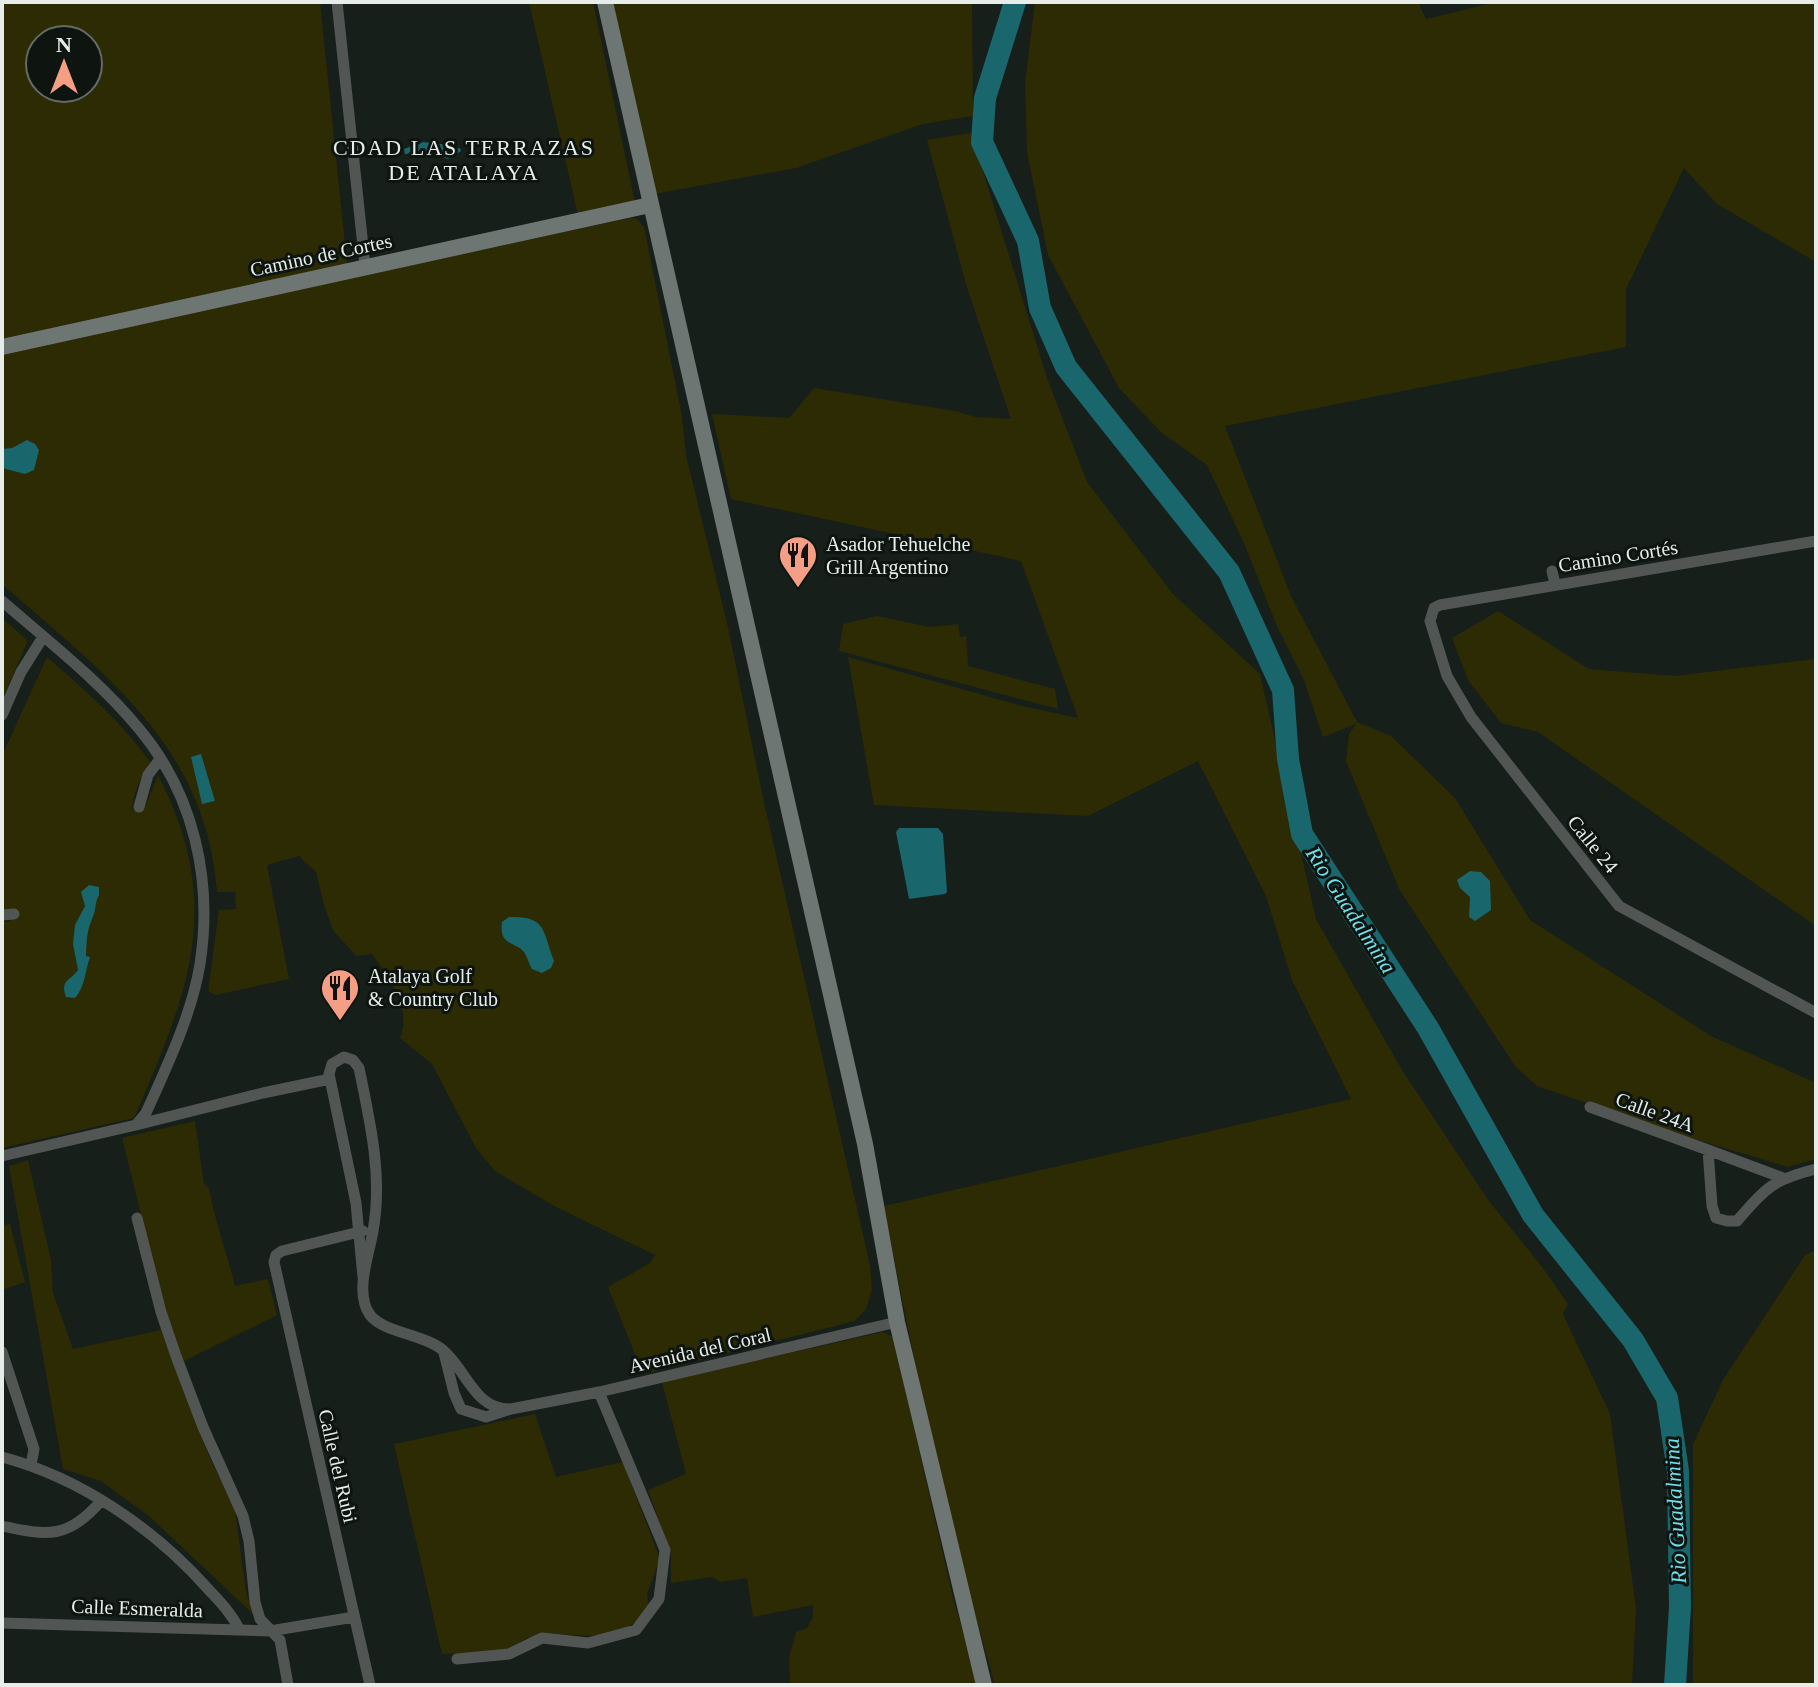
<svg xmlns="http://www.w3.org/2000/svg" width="1818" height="1687" viewBox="0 0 1818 1687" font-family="Georgia,serif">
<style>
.green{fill:#2c2b04;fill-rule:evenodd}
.water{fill:#19666d}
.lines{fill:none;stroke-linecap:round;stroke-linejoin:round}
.river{stroke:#19666d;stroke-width:22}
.street{stroke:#515654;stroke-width:11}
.secondary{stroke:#6e7674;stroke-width:16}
.labels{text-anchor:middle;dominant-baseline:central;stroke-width:6;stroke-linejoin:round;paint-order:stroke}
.street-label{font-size:20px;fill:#e7ede9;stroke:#0e1511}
.poi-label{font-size:20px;fill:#e7ede9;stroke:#0e1511;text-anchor:start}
.neighbourhood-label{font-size:22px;letter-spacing:2px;fill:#e7ede9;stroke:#0e1511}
.water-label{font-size:22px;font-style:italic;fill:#71dfea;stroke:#0e1511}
</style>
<rect width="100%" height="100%" fill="#171f1a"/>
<path class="green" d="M2 2H320L347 264 2 341ZM40 40H88V88H40Z
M529 2H593L635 202 578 215Z
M613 2H972L973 116 923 124 796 168 654 194Z
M1035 2H1418L1426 19 1496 2H1816V262L1717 204 1684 168 1626 289V347L1225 426 1291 596 1357 722 1391 736 1455 798 1530 920 1711 1036 1816 1083V1159L1788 1167 1674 1133 1537 1086 1515 1066 1399 889 1346 761 1349 734 1356 724 1323 737 1304 680 1277 626 1244 543 1207 465 1162 433 1119 388 1048 255 1027 152 1025 83Z
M971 133 1048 381 1087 482 1173 594 1260 674 1316 919 1402 1070 1489 1201 1543 1268 1568 1304 1563 1314 1610 1414 1636 1608 1632 1685H995C950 1528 914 1367 884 1206L1351 1099 1292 980 1266 896 1198 761 1088 816 874 805 848 657 1022 706 1078 718 1021 561 731 499 712 414 789 418 814 388 955 411 976 417 1011 419 966 284 927 140Z
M629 218 637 219 644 227 682 416 686 455 728 627 763 798 870 1265 872 1289 866 1309 855 1321 643 1374 608 1287 650 1263 655 1255 556 1207 495 1171 476 1148 432 1064 400 1038C412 1007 390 979 372 954L356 956 333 930 324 905 316 872 299 856 267 865 289 979 215 995 208 991 219 910 236 909 235 892H217C206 745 104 674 2 584V354Z
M1498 611 1589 669 1674 676 1816 659V926L1538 732 1501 723 1468 680 1452 638Z
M877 616 930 627 958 624 960 637 966 636 968 666 1055 689 1058 709 839 651 843 624Z
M2 618 26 639 27 643 2 700Z
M47 657C87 692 119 719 151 763 141 776 133 793 132 810L145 807 158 775C226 906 188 993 134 1118L2 1148V922H9L18 909H2V756Z
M195 1121 204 1184 209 1188C215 1222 227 1253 235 1286L268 1279 277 1315 182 1362 162 1299 122 1138Z
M28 1160 51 1260 53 1293 73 1349 161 1330 209 1456 235 1510 246 1592 253 1614 149 1516 101 1481 63 1469 9 1166Z
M10 1224 25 1282 2 1290V1226Z
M1816 1250V1685H1693V1444L1723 1380 1805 1255Z
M883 1332 893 1337 954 1602 979 1685H790L789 1658 796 1632 807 1628 813 1617V1605L753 1617 747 1578 721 1582 712 1577 671 1583V1554L648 1490 686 1474 662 1382Z
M535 1414 556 1477 623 1462 660 1559 647 1594 649 1605 638 1620 622 1632 603 1636 545 1634 526 1639 500 1652 442 1654 394 1444Z"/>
<path class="water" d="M423 142 450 145 453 149 460 148 461 151 448 159 426 152 405 154 404 149Z
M27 440 35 444 39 450 34 470 25 474 2 468V449L12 448Z
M201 754 215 801 202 804 191 757Z
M899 828H938L943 834 947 892 945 894 909 899 896 832Z
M1470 871 1481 872 1490 881 1491 910 1475 921 1469 917 1470 897 1460 888 1457 880Z
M89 885 99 887V895C95 902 96 907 94 914 87 931 87 935 86 956L90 957C85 971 85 987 75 998L66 997C60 980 69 982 78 970L73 944 75 925 85 906 81 892Z
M509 917C547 916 542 930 554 961L551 968 542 973 532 969C529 964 527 955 523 951 514 941 499 946 502 922Z"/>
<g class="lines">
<path class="river" d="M1015 2 985 98 982 142 1028 241 1040 308 1066 367 1229 572 1283 690 1288 759 1302 834 1428 1028 1533 1215 1633 1340 1667 1398 1678 1471 1680 1607 1675 1685"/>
<path class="street" d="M337 2 365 265
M1816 541 1440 605 1434 608 1430 621 1447 676 1471 717 1619 906 1816 1013
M1552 571 1555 584
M2 601C49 642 100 681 140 730 194 795 213 880 200 964 192 1014 167 1066 146 1113L136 1125 2 1156
M2 715 21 672 43 637
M139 807 148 775 160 759
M2 915 14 914
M1590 1107 1708 1150
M136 1125 263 1093 330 1079
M1783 1178 1708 1150 1712 1206 1716 1218 1727 1221H1737C1767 1187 1772 1180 1816 1169
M137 1218 161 1312 176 1356 203 1427 243 1516 249 1541 255 1602 260 1619 280 1640 288 1685
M363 1231 282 1251 276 1255 274 1262 370 1685
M363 1277 356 1203 329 1074 332 1064 344 1057 353 1060 359 1068C370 1122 383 1176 373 1231 369 1256 354 1292 370 1315 385 1334 428 1334 446 1353 468 1374 476 1410 511 1409
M2 1352 34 1449 31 1465
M444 1353 454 1393 461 1409 486 1417 511 1409 599 1392 897 1322
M2 1457C81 1478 155 1529 209 1590 220 1602 232 1614 239 1629
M2 1526C48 1536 68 1539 101 1501
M2 1623 270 1631 354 1617
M457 1659 509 1654 542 1638 588 1643 636 1630 659 1599 665 1550 599 1392"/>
<path class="secondary" d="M605 2 865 1144 897 1322 984 1685
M2 347 650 205"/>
</g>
<defs>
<symbol id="restaurant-pin" viewBox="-11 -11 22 30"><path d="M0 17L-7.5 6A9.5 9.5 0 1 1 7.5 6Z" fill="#f49e86" stroke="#0e1511"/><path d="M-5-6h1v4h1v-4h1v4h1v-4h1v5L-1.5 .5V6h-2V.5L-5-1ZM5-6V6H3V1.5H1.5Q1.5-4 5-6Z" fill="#111"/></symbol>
</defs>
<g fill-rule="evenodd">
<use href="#restaurant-pin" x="776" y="533" width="44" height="60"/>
<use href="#restaurant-pin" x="318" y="966" width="44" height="60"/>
</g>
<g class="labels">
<g class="street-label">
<text transform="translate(321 255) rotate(-12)">Camino de Cortes</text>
<text transform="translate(1618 556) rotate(-9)">Camino Cortés</text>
<text transform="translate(1593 844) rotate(51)">Calle 24</text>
<text transform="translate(1655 1112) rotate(20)">Calle 24A</text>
<text transform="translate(700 1350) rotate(-13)">Avenida del Coral</text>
<text transform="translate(338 1466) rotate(77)">Calle del Rubi</text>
<text transform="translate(137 1608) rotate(2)">Calle Esmeralda</text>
</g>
<g class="poi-label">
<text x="826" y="544">Asador Tehuelche<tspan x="826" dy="23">Grill Argentino</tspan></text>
<text x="368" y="976">Atalaya Golf<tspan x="368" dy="23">&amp; Country Club</tspan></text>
</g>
<g class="neighbourhood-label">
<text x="464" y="147">CDAD LAS TERRAZAS<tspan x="464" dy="25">DE ATALAYA</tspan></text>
</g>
<g class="water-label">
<text transform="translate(1351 910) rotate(57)">Rio Guadalmina</text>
<text transform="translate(1675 1511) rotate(-93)">Rio Guadalmina</text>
</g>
</g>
<rect width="1818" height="1687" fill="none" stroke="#e7ede9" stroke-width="8"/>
<g transform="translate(64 64)"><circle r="38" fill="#0e1511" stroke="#656b67" stroke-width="2"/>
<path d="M0-6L14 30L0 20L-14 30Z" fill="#f49e86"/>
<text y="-12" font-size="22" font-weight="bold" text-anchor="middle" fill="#e7ede9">N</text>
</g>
</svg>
